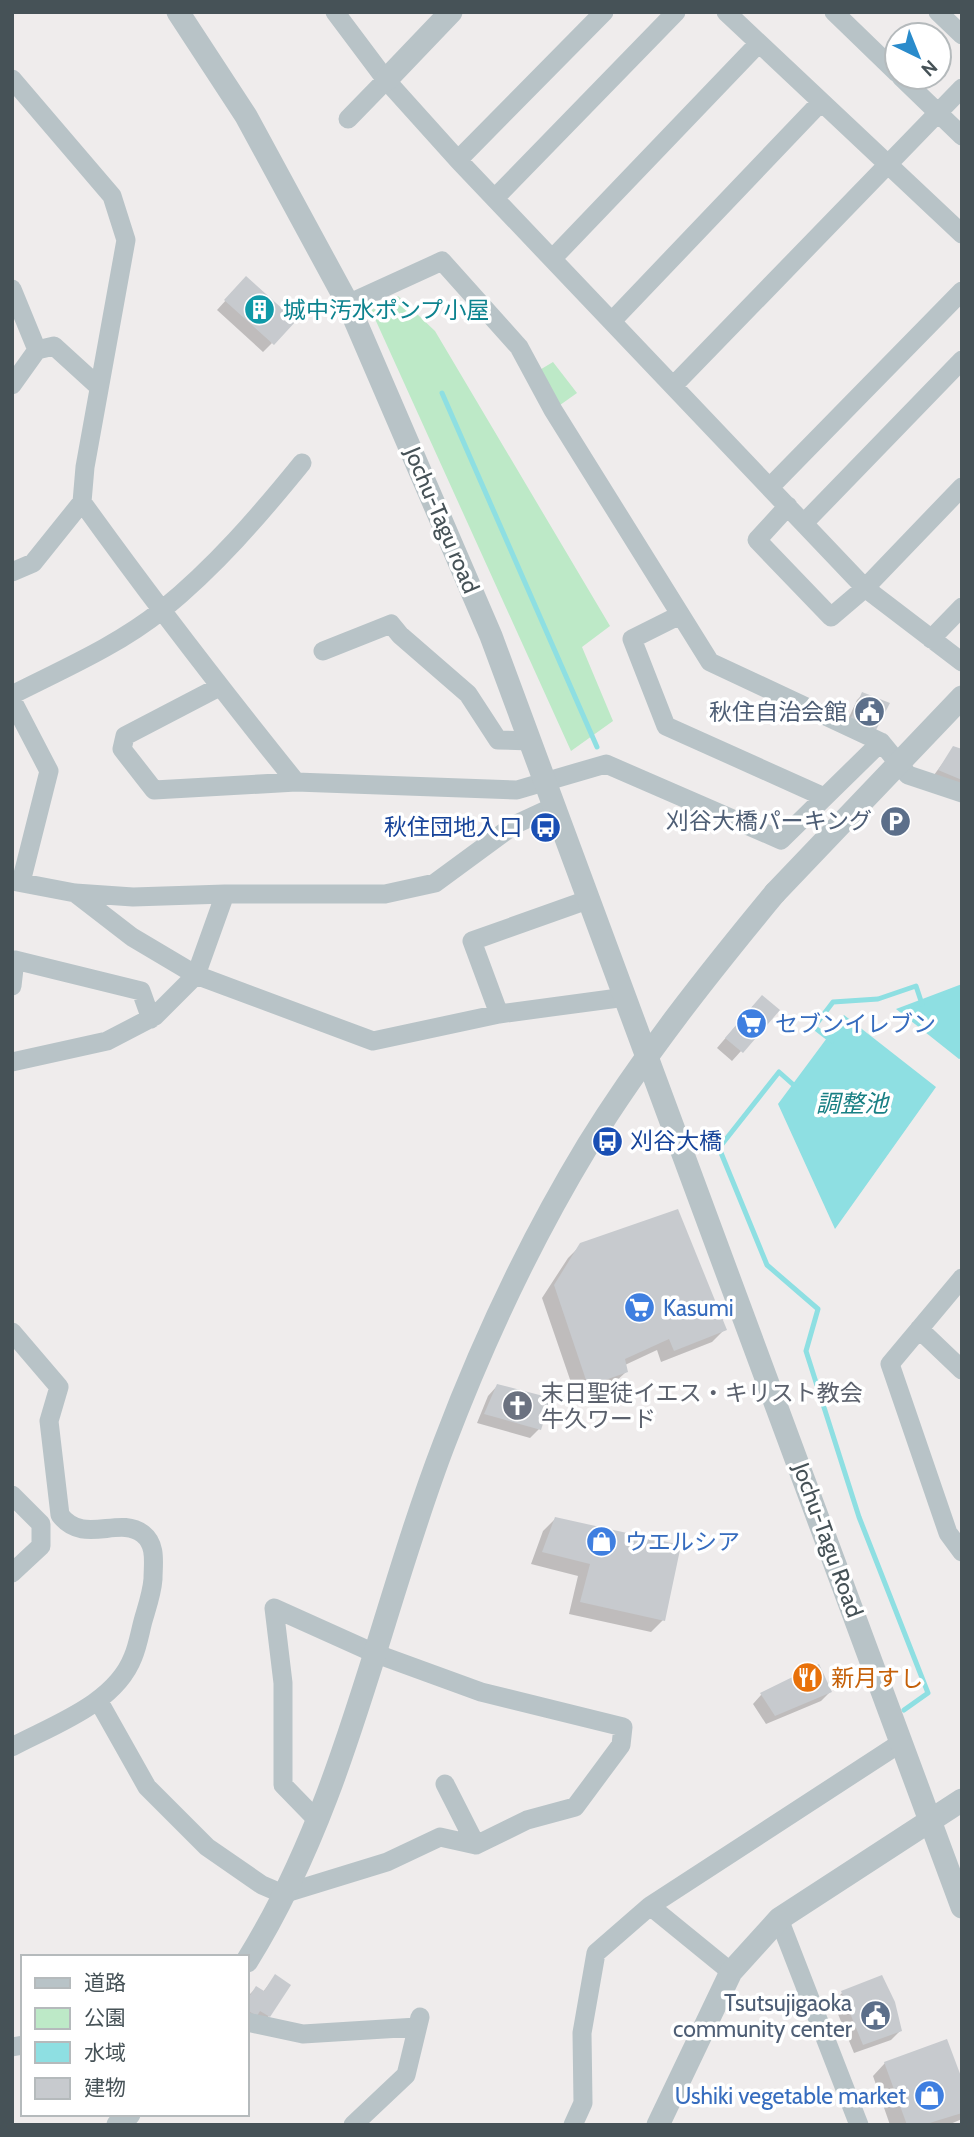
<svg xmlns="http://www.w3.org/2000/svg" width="974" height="2137" viewBox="0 0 974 2137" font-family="Cabin,'Noto Sans JP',sans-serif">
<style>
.green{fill:#bde9c7}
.water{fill:#8edfe2}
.shadow{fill:#0003}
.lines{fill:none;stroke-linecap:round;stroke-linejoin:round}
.stream{stroke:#8edfe2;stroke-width:5}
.building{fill:#c7cace}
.minor{stroke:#b8c3c7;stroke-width:19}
.tertiary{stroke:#b8c3c7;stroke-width:23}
.tertiary-bridge{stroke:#b8c3c7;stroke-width:23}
.labels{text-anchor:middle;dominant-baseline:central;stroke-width:7;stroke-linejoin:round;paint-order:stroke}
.culture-label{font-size:23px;fill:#0d838f;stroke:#fff;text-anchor:start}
.street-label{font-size:23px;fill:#465257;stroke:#fff}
.service-label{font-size:23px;fill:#4e5e75;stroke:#fff;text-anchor:end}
.transit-label{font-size:23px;fill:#164399;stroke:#fff;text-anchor:end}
.shop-label{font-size:23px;fill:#366cbe;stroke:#fff;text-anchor:start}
.worship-label{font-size:23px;fill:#5b616d;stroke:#fff;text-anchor:start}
.food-label{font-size:23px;fill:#c56008;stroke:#fff;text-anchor:start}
.water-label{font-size:24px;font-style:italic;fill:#187f83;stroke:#fff}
</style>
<rect width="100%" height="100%" fill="#efecec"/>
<path class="green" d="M398 296 435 331 610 626 582 647 613 721 571 751 371 310Z
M553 362 577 393 553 410 533 374Z"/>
<path class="water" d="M962 984V1058L959 1059 896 1009Z
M844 1015 936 1087 835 1229 778 1104Z"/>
<path class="shadow" d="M238 287 272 343 263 352 217 310Z
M863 694 887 704 845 726 857 700Z
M954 748 962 751V793L931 779Z
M753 1006 777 1011 732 1061 717 1048Z
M581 1245 724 1330 712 1342 661 1362 657 1350 625 1365 626 1372 613 1384 576 1397 542 1298 568 1258Z
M497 1386 539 1429 530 1438 477 1423 488 1396Z
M555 1519 663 1620 651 1632 569 1614 578 1576 531 1564 543 1531Z
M830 1692 821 1701 766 1724 753 1704 761 1695Z
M275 1977 269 2016 263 2022 247 2019V1999L250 1994 256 1988 262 1993Z
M842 1993 900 2031 891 2040 854 2053 833 2002Z
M885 2063 962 2083V2119L948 2125H890L873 2076Z"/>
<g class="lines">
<path class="stream" d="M442 393 597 747
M832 1041 814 1027 833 1002 878 999 916 986 922 1004
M797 1088 779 1072 719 1148 767 1265 818 1309 806 1351 859 1517 928 1693 904 1710"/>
</g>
<path class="building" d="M246 276 296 321 274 345 224 300Z
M862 692 890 703 876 730 850 720Z
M953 746 962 749V780L938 770Z
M762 995 780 1010 743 1053 725 1038Z
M678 1209 727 1330 674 1351 669 1339 625 1359 628 1372 588 1386 554 1285 580 1243Z
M497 1384 551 1398 541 1430 484 1414Z
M555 1517 681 1545 665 1621 580 1602 590 1564 542 1552Z
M819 1664 832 1692 775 1716 760 1693Z
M275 1974 291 1985 270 2017 260 2011 257 2016 247 2010V2000L256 1986 264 1991Z
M882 1975 895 2002 902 2031 863 2045 841 1991Z
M947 2039 962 2079V2113L923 2125H907L884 2062Z"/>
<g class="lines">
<path class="minor" d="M335 12 386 80 458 160 865 588 962 662
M726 12 962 234
M834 12 897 73
M938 12 962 35
M901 77 962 136
M12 79 112 196 126 240 85 467 82 502 33 563 12 572
M348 119 386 80
M458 160 604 12
M495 198 676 12
M552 259 758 44
M12 289 37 350 54 346 99 387
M612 321 821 102
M12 385 37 350
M674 385 962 88
M770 487 962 291
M82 502C151 598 222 690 296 782
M788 506 757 540 831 617 865 588 962 487
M804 523 962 360
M680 615 632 639 666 726 824 797
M931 639 962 607
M323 651 391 624 400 635 468 694 498 740 531 741
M219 687 125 736 122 749 154 790 296 782 517 790 606 764 781 840 881 742 710 662 553 410 519 347 442 261 348 304
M12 695C63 669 117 646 162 610 215 567 259 516 302 463
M12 700 49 771 21 882
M881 742 908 775 962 793
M12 881 75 893 133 897 225 894 196 975 155 1016 107 1041 12 1062
M75 893 132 937 196 975 373 1041 499 1014 626 997
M225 894H385L435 883 514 825 555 806
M12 986 15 960 141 991 151 1019
M499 1014 472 941 590 899
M962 1278 890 1364 948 1533 962 1552
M919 1329 962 1370
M12 1332 59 1387 49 1421 60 1515C84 1546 119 1515 143 1534 157 1545 153 1564 153 1579 152 1593 147 1607 143 1621 140 1632 138 1645 133 1657 115 1704 53 1725 12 1747
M12 1495 41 1524V1546L12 1573
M98 1700 147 1787 207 1847 262 1885 283 1894 387 1862 440 1837 476 1845
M318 1821 283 1785V1683L274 1608 374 1653 481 1692 623 1727 621 1745 575 1807 527 1820 476 1845 445 1784
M650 1906 731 1972
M779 1919 859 2125
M247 2022 303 2034 417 2027
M12 2047 23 2045
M353 2125 406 2075 420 2017
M573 2125 583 2103 582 2033 596 1953 650 1906 902 1742"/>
<path class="tertiary" d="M178 12 246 116 348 304 491 636 962 1907
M386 80 451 12
M247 1961C346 1802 378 1616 444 1444 483 1341 531 1239 588 1145 643 1056 708 974 775 893
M118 2125 129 2114
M658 2125 731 1972 779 1919 962 1800"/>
<path class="tertiary-bridge" d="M775 893 962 697"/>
</g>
<defs>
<symbol id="building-disc" viewBox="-11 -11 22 22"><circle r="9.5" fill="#0f9aa8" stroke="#fff"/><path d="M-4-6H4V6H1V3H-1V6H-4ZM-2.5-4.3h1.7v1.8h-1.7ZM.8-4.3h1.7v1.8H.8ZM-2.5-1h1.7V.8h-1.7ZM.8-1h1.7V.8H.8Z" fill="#fff"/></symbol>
<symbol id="civic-disc" viewBox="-11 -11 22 22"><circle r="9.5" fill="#5c6f8a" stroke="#fff"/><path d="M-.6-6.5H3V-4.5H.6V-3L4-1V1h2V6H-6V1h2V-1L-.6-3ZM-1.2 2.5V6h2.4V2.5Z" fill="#fff"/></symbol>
<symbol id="parking-disc" viewBox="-11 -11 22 22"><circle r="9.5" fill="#5c6f8a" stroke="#fff"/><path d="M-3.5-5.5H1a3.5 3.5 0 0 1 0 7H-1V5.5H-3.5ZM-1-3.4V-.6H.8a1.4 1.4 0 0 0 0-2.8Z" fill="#fff"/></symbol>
<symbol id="bus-disc" viewBox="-11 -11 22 22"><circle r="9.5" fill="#1a4fb4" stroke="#fff"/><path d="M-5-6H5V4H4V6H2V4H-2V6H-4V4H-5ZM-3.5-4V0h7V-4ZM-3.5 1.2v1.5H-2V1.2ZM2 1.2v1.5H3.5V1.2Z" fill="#fff"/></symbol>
<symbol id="supermarket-disc" viewBox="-11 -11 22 22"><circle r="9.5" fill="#3f7fe0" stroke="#fff"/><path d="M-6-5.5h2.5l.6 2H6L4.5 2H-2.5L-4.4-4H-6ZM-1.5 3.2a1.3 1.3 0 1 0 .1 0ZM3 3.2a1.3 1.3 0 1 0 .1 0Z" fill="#fff"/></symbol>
<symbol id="church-disc" viewBox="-11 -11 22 22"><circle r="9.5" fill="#6b7280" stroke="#fff"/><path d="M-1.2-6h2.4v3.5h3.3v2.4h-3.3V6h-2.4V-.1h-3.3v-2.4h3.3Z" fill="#fff"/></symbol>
<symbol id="shop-disc" viewBox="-11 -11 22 22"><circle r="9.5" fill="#3f7fe0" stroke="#fff"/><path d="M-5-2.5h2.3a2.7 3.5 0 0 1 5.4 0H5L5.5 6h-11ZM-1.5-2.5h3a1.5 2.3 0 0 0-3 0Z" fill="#fff"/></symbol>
<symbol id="restaurant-disc" viewBox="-11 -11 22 22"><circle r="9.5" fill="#e8710a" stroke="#fff"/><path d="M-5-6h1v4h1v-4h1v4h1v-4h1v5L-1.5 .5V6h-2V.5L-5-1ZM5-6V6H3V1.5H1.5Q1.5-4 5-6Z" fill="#fff"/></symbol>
</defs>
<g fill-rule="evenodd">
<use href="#building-disc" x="242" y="292" width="35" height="35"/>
<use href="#civic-disc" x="852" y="694" width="35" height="35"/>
<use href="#parking-disc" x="878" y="804" width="35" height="35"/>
<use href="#bus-disc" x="528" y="810" width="35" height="35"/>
<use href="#supermarket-disc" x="734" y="1006" width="35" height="35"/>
<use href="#bus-disc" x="590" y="1124" width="35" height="35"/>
<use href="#supermarket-disc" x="622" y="1290" width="35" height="35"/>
<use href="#church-disc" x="500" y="1388" width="35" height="35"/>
<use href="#shop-disc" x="584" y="1524" width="35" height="35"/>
<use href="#restaurant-disc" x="790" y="1660" width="35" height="35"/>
<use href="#civic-disc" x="858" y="1998" width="35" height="35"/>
<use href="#shop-disc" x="912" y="2078" width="35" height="35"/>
</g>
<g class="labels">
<g class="culture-label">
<text x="283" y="310">城中汚水ポンプ小屋</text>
</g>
<g class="street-label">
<text transform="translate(442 520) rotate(67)">Jochu-Tagu road</text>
<text transform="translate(828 1540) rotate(70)">Jochu-Tagu Road</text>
</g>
<g class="service-label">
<text x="847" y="712">秋住自治会館</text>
<text x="872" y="821">刈谷大橋パーキング</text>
<text x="852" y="2003">Tsutsujigaoka<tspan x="852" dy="26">community center</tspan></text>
</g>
<g class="transit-label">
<text x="522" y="827">秋住団地入口</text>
<text x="630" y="1141" text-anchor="start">刈谷大橋</text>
</g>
<g class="shop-label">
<text x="775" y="1024">セブンイレブン</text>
<text x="663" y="1308">Kasumi</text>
<text x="625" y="1542">ウエルシア</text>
<text x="906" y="2096" text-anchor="end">Ushiki vegetable market</text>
</g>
<g class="worship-label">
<text x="541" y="1393">末日聖徒イエス・キリスト教会<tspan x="541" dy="26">牛久ワード</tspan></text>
</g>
<g class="food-label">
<text x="831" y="1678">新月すし</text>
</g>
<g class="water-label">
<text x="852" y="1103">調整池</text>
</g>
</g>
<rect width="974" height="2137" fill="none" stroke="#465257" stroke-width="28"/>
<rect x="21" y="1955" width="228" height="161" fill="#ffffff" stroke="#b5babc" stroke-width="2"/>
<rect x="35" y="1978" width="35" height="10" fill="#b8c3c7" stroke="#b5babc" stroke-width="2"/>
<text x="84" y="1990" font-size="21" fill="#465257">道路</text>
<rect x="35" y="2008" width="35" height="21" fill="#bde9c7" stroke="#b5babc" stroke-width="2"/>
<text x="84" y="2025" font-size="21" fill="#465257">公園</text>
<rect x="35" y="2042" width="35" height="21" fill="#8edfe2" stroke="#b5babc" stroke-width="2"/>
<text x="84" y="2060" font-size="21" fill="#465257">水域</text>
<rect x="35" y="2078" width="35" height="21" fill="#c7cace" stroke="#b5babc" stroke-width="2"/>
<text x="84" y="2095" font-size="21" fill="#465257">建物</text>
<g transform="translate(918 56) rotate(137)"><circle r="33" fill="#ffffff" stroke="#b5babc" stroke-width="2"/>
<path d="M0-5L12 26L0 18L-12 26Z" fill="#2a8bcb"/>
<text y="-10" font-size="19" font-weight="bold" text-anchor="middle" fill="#465257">N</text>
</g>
</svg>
